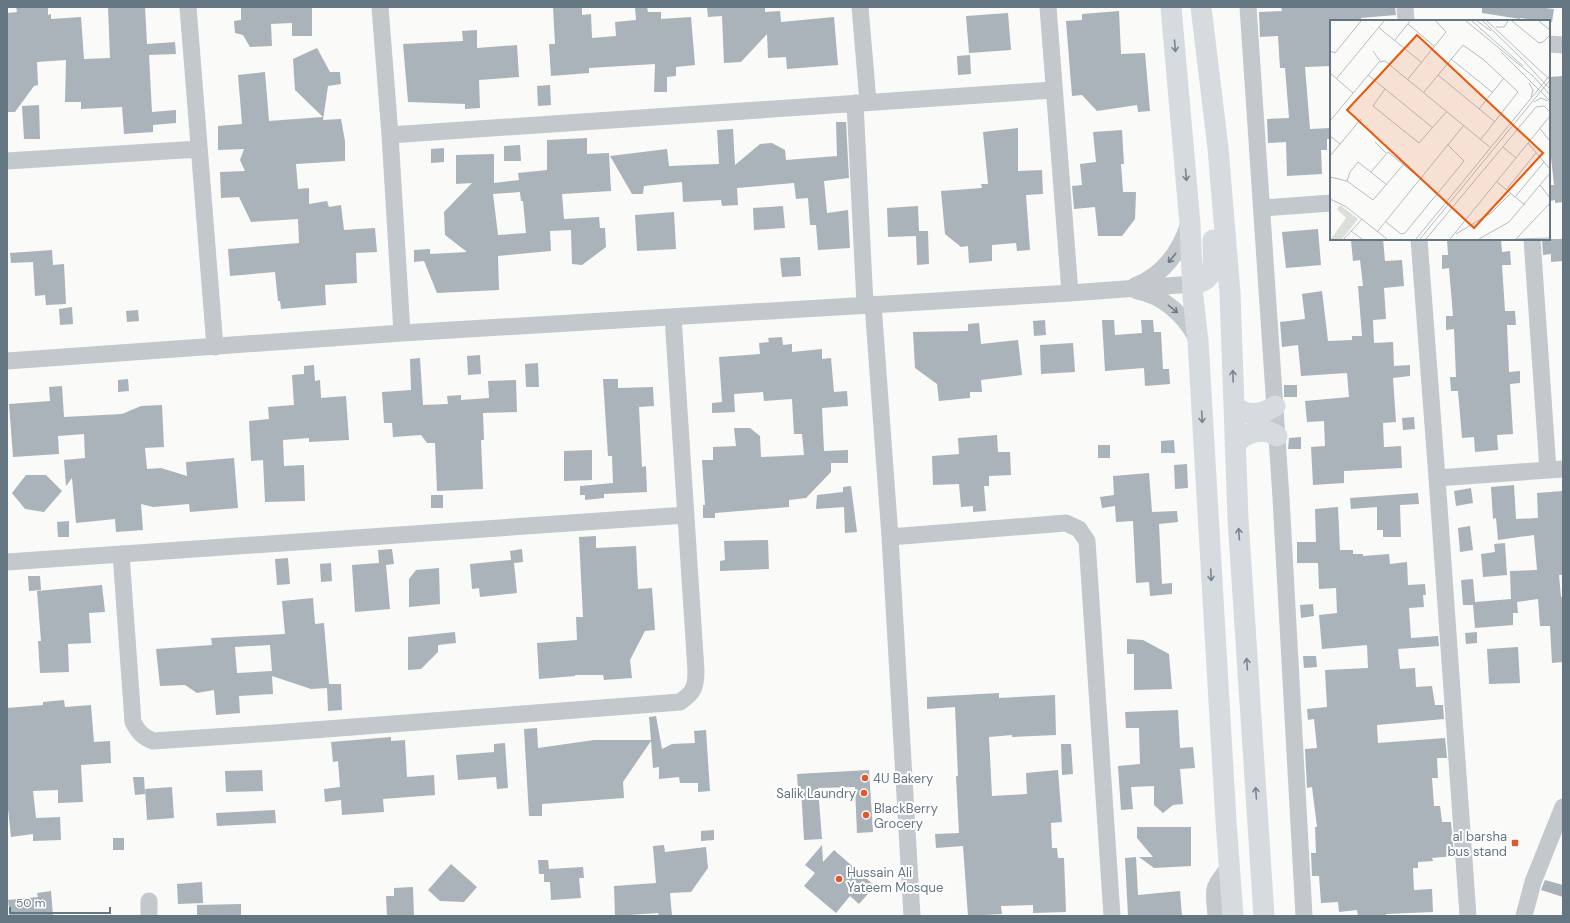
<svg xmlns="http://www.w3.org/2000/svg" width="1570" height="923" viewBox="0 0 1570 923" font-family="'DM Sans',sans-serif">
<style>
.building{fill:#aab3b9;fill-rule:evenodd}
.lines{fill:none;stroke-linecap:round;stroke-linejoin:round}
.minor{stroke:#c3c8cc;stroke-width:17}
.major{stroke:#d6dbdf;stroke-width:21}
.oneway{stroke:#768591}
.oneway2{stroke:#6a7a87}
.poi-dot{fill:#e4572e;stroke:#fff;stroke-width:1.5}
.labels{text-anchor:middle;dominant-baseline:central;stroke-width:4;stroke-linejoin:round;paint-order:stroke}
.poi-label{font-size:13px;fill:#657683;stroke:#fff;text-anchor:start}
.inset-road{fill:none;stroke:#b5bdc2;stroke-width:1}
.view{fill:#e8590c;fill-opacity:0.15;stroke:#e8590c;stroke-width:2}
.inset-edge{fill:none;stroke:#657683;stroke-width:2}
</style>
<rect width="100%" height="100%" fill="#fafaf8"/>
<path class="building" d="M16 7H48V15L51 14V19L81 17 84 59 110 58 108 7H145L147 44 175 42 176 54 149 55 152 112 176 110V123L153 125V132L124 134 122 107 81 109V102H65L66 60 37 62 38 85 34 86 15 112H7V13L17 12Z
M241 7H312V36H292V23L271 24 272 46 250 47 243 35 235 33 234 21 241 20Z
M553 7H582V15L591 14 592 38 616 36 615 22 636 20 635 7H647L648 12H661V19L691 17 695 65 676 67V76L667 77V92H654L655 64 589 68V73L551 76 549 44H555Z
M707 7H765V12L780 11 781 22 834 17 838 65 787 69 786 57 768 58 767 34 741 62 724 63 722 16 708 17Z
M1281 7H1395L1396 15 1361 18V21H1331V66L1305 67 1310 129 1331 128V139H1327V150H1321L1322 174 1287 176 1286 142 1268 143 1267 119 1289 118 1285 68H1280L1278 36 1260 37 1259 12 1282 11Z
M1482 7H1536L1554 9 1552 22 1520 18V19L1482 13Z
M1119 11 1121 54 1145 53 1150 111 1138 112 1137 105 1097 111 1082 95 1072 96 1066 21 1082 20V14Z
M1008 13 1011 50 969 53 966 16Z
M477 30V48L517 45 519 77 479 80 480 108 465 109V104L408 102 403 44 463 41 462 31Z
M317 48 330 72H340L341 84 328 86 323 120 341 119 345 141V161L296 164 298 189 309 188V204L327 201 329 207 341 205 344 230 375 228 377 252 356 253 357 283 325 285 326 305 281 309 280 301H278L275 272 230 276 228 249 299 243 298 219 251 222 239 197 221 198 220 172 245 171 240 160 244 149 218 150V126L242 124 238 75 265 72 269 121 323 117 295 90 293 59Z
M970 55 971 74 958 75 957 56Z
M1563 76V202L1555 203V200L1549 201V185H1554L1549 139V125L1550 124 1549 77Z
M550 85 551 105 538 106 537 86Z
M39 105 40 139H24L22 106Z
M836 122H846L849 178 824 181 827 213 848 210 850 248 818 250 816 225H810L808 198 796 199 794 183 737 188 738 205 722 206 721 200 683 202 682 182 644 186 643 194H632L610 156 667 149 669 166 719 164 717 130 733 129 735 165 760 144 772 143 785 150 786 160 837 156Z
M1018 128V171L1042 170 1043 194 1026 195 1030 250 1017 251 1016 243 992 245V261L969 263 968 246 961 247 945 234 941 191 982 188 981 184H988L983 132Z
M1122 130 1124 164H1121L1123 192H1136L1135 219 1122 236H1098L1095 207 1074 209 1072 186 1082 185 1080 164 1096 162 1093 132Z
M587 138V154L609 153 611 191 562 194 564 219 599 217 600 228H605L606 247 582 265 572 264 571 230 550 231 551 251 498 256 499 290 437 293 424 261 414 262V250L430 249V254L467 252 445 235 444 212 472 183 456 184V155L494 154V183L519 180 518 173 547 170V140ZM520 192 521 201H523L526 233 498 235 493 194Z
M520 145 521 161H504V146Z
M444 148V162L431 163V149Z
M783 206 785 228 754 230 753 208Z
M918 206 919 231H928L929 264 917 265 916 236 888 237 887 208Z
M674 212 676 249 637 251 635 215Z
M1318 229 1321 265 1286 268 1282 232Z
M1383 239 1385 261 1402 260 1404 286 1384 288 1386 319 1373 320 1374 343 1393 342 1394 366 1410 365V376L1393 378 1396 422 1383 423 1384 447 1401 446 1402 468 1344 471V483L1313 485 1311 447 1325 446 1324 421 1307 422 1305 401 1349 397 1347 373 1301 376 1298 345 1282 347 1280 322 1305 319 1302 294 1322 291 1328 341 1352 340V336H1362L1358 286H1363L1360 260 1353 261 1351 241Z
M1447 239H1501L1502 252 1510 251 1511 265H1502L1505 311H1515L1516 325H1507L1509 372 1520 371V383L1510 384 1513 434 1497 435 1498 450 1475 452 1474 437 1462 438 1458 391H1451L1450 377H1456L1454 329 1446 330V316H1453L1449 268 1442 269V255H1448Z
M1542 239H1563V261L1551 262V254L1543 255Z
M52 250 53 265 64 264 66 304 46 305 45 295 35 296 33 262 11 263 10 253Z
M800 257 801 276 782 277 780 258Z
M72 307 73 324 60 325 59 309Z
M138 310 139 321 127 322 126 311Z
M1045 320 1046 335 1034 336 1033 321Z
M1102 320H1114L1115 335 1142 333 1141 320H1153L1154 332H1161L1163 369H1169L1170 384 1145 386 1144 368 1105 371Z
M979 323 981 344 1018 340 1022 375 981 380 982 392H970V398L939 401 937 384 915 368 913 332 968 331V324Z
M782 337 783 345 792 344V352L822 349V359L831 358 834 392 847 391 848 406 822 408 824 451 848 450V463H831V472L806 498 789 500V507L715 513V518H703V505H705L702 460H713V447L736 446 734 428H750L760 436 761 457 804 455 802 434H794L792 399 764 401 763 392 734 394 735 412 712 413V403L722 402 719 357 760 354 759 343 769 342 768 338Z
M1073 343 1075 372 1041 374 1040 345Z
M480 355 481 374 468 375 467 356Z
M420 358 423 405 448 404 447 396 461 395V400L489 398 488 381 516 380 517 412 483 413 484 440H481L483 489 437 491 435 443H427L421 435 393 437 392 423H384L382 392 411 390 410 359Z
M538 363 539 387H526L525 364Z
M314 365 315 381 320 380 321 398 346 396 349 440 309 442V438L283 440 284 466 304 465 305 501 265 502 263 460 251 461 249 421 269 419 268 407 294 405 292 375 304 374V366Z
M128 379 129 391 118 392V380Z
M603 379H618V388L653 387 654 406 639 407 642 467 646 466 647 492 604 494V498L585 500V495H580V486L613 483 612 456H608Z
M1284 385H1297V397H1284Z
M62 386 64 417 122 414 141 406 162 405 164 447 145 448 147 469 161 468 187 476 186 462 234 458 238 508 190 512 189 504 153 507 141 504 143 530 116 532 115 519 76 523 72 478 66 486 64 460 85 458 84 434 58 436 59 454 13 457 9 404 50 401 49 387Z
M1414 417 1415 429 1403 430 1402 418Z
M997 435 998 452H1010L1011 475 989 476V486H984L986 511 973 512V506L961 507 959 484 933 485 932 456 959 454 958 438Z
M1301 437V449H1288L1289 438Z
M1174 440 1175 453H1161V441Z
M1098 445H1110V458H1098Z
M592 450V480L564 481V451Z
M1187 464 1188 488 1175 489 1174 465Z
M1149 473 1152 512 1177 511 1178 522 1159 524 1162 584 1172 583V594L1150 596 1149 582 1136 583 1133 521 1116 522 1115 506 1102 508 1100 497 1114 495 1113 476Z
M26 475H46L62 491 44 512 25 509 12 493Z
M1514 485 1516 519 1538 518 1537 493 1563 491V575H1559L1561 597H1563V662L1552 663 1550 626H1540L1538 599 1517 602 1518 613H1513V625L1475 628 1473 605H1463L1461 580 1473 579 1475 602 1511 599 1510 571 1537 570 1534 535 1498 540 1496 518 1493 519 1491 487Z
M851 486 857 532 845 533 844 507 816 509 817 495 843 492V487Z
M1471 488 1473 503 1456 506 1454 491Z
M1418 493 1419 504 1400 505 1401 537H1383V530H1377V507L1351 509 1350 498Z
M431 495H443V508H431Z
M1338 507 1340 550H1353V554H1363V556L1389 554 1390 564 1407 562 1408 585 1425 584 1426 595H1423L1424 607 1409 608 1411 638 1438 636 1439 646 1398 649 1400 669 1415 668 1416 687 1432 686 1435 705H1443L1444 719 1377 725 1378 743 1445 738 1447 758H1437L1438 778H1432L1434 806H1440L1442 822H1451L1454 856 1432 858 1433 861 1418 862V868H1413L1414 890 1432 889 1433 912 1386 914V916H1358L1357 910 1339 912 1338 902 1321 903 1319 876H1312L1311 853H1316L1315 827H1317L1312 787 1307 788 1305 749 1317 748 1314 719 1308 720 1307 709 1327 707 1325 670 1368 668 1367 645 1322 649 1319 615 1337 613 1336 588 1319 589 1318 563H1297V542H1316L1315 509Z
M69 521V537H58L57 522Z
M1470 526 1473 550 1460 552 1458 528Z
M596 536V548L636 546 638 589 652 588 655 630 645 631 630 660 632 678 604 680 603 675H575V676L539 679 537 643 577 640 576 617H583L579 537Z
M768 540 769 569 720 571V561L725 560 724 541Z
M1505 543 1507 575 1483 577 1481 554 1495 552 1494 544Z
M392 549 394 564 386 565 390 609 355 612 352 565 379 563 378 550Z
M522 549 523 562 514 563 517 593 480 597 479 588 472 589 470 564 511 560 510 551Z
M288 558 290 584 277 585 275 559Z
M331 563 332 581 321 582 320 564Z
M439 568 440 604 409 607V579L416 570Z
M28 576H40L41 590 29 591Z
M102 585 105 612 89 613 91 643 68 644 69 672 40 673 38 641H41L37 591Z
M313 598 315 624 324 623 329 684H341L342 710 328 711 327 688 311 689 272 676 273 694 239 696 240 713 216 715 214 690 197 693 185 685 160 686 156 649 212 645 211 638 285 634 282 601ZM270 645 272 671 237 673 235 647Z
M1313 604 1314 616 1301 618 1300 605Z
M455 632 456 643 438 645V652L421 669 408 670V637Z
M1477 632V643L1466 644 1465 633Z
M1127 639 1143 640 1169 654 1172 689 1134 690V654H1127Z
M1518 647 1520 683 1489 684 1487 649Z
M1303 656H1316L1317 667 1304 668Z
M999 693V698L1055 695 1056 735 1012 737V735L989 737 992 796 1027 794 1026 773 1058 770 1062 822 1051 823 1052 848H1057L1058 858H1064L1066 912 1033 913V905L1001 906 1002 914 968 916 963 846 936 848 935 834 959 833 956 776H958L955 707 927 709V697Z
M64 700 65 707 91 705 94 742 110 741 111 763 81 765 83 802 58 803V790L33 791 36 818 60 817 61 840 33 841V834L11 837 7 799V708L43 705V702Z
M1178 710 1180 748 1193 747 1195 768 1180 769 1183 804 1173 805 1163 813 1154 805V786L1131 787 1133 809 1121 810 1118 766 1140 764 1139 728H1126L1125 712Z
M656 716 662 749 672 744 695 743 694 731 706 730 710 791 698 792V783H680L679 777 659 779V767L653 768 651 741 623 782 624 798 542 804V816H529L524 729 537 728 538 748 594 740H651L649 717Z
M391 737V741L405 740 407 777 434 775 435 795 383 799 384 812 342 815 341 800 325 802 324 789 340 787 338 761 333 762 331 742Z
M505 743 508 788 497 789 496 777 458 780 456 755 494 752V744Z
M1061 744H1071L1073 774 1062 775Z
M262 770 263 791 226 792 225 771Z
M869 770 873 832 857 833 855 787 818 788 822 839 804 840 801 789H798L797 774Z
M133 777H144L145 794 135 795Z
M172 787 174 818 147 820 145 789Z
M275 810 276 823 217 826 216 813Z
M1137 827H1191V866L1154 868 1139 857H1153L1137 838Z
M714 830V840L701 841V831Z
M113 838H124V850H113Z
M664 845 665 852 706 847 708 868 691 892 670 893 672 916H659L658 913 615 916 614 886 656 883 653 846Z
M822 845 823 862 834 850 875 886 859 904 850 896 836 913 804 886 815 873 805 865Z
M1136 857 1138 895 1180 891 1182 916H1128L1125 858Z
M538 860H548L549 869 583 867 584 878H579L581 898 551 900 550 882H544V874H539Z
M451 864 477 887 464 902 440 901 428 890Z
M1545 880 1563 885V897L1541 890Z
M202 882 203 903 178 904 177 884Z
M413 887 414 916H387L386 896H394V888Z
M51 891 53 916H10L8 900 38 897 37 893Z
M241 904V916H197V905Z"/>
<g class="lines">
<path class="minor" d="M188 7 215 347
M380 7 390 135 402 333
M860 7 868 102
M1048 7 1070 293
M1248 7 1281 498 1304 916
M1405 7 1406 21
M1549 44 1563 45
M855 103 865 304
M390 135 1053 90
M7 161 199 149
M1262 208 1331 203
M1419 239 1437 478 1468 916
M1532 239 1548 470
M1135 286C1163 275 1180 251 1189 224
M1137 291C1164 296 1185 316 1197 339
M873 304 890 537 912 916
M7 361 402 333 1070 293 1193 284
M1437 478 1563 469
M890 537 1066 523 1079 529 1087 541 1112 916
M121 554 133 722C138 732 143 737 153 741L274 733 680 702C693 693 696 688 696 671L673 317
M7 562 686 515
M149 901V916
M1216 916C1214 888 1211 888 1230 867
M1524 916 1533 882 1563 807"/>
<path class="major" d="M1171 7 1190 224 1193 297 1198 341 1226 821 1233 916
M1201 7 1218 148 1230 293 1238 519 1264 916
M1193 284C1218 280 1213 260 1213 240
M1234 405C1246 418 1261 415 1275 406
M1235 444C1245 433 1263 426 1277 436"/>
</g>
<defs><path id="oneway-shaft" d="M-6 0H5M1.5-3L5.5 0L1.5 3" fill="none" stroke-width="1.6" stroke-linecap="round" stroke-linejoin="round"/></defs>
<g class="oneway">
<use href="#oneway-shaft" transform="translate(1175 46) rotate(85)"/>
<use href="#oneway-shaft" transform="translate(1186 175) rotate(85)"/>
<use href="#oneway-shaft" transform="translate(1233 376) rotate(-92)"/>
<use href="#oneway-shaft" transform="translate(1202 417) rotate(87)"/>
<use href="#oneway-shaft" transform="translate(1239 534) rotate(-94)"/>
<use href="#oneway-shaft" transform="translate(1211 575) rotate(87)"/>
<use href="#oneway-shaft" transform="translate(1247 664) rotate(-94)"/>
<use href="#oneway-shaft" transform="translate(1256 793) rotate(-94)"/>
</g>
<g class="oneway2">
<use href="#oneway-shaft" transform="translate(1172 258) rotate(129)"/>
<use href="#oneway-shaft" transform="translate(1173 309) rotate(39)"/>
</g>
<g class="poi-dot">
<circle cx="865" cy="778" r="4"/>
<circle cx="864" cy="793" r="4"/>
<circle cx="866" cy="815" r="4"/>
<rect x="1511" y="839" width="8" height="8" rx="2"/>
<circle cx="839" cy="879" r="4"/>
</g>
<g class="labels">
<g class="poi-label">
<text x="873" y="778">4U Bakery</text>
<text x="856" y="793" text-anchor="end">Salik Laundry</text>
<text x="874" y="808">BlackBerry<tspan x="874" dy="15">Grocery</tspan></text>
<text x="1507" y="836" text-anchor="end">al barsha<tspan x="1507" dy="15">bus stand</tspan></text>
<text x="847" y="872">Hussain Ali<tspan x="847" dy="15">Yateem Mosque</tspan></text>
</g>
</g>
<g transform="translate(1330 20)">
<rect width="220" height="220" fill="#fafaf8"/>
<path d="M10 185 28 199 12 219H1L16 198 7 189Z" fill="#dadfd7"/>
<path class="inset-road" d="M136 1 203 56M142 1 193 46M147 1 161 11M153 1 192 39M157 1 219 59M182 1 209 23 213 22 220 15M209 1 220 10M78 4 104 26M48 7 91 42M166 7H174L178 1M65 20 80 1M0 31 5 33 31 1M43 31 50 41M171 32 220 81M191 38 220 69M121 39 162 72M0 53 23 73M38 55 103 108M108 55 165 102M202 55 220 75M7 58 54 1M78 59 116 12 106 1M199 63 203 70 201 77M55 69 43 86 89 123 117 91M94 72 133 25 154 40 188 72 151 119M204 82 211 78 218 81M149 89 174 58M0 101 49 42 55 41 161 128M210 109 220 121M0 116 10 124M45 122 56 133M198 123 220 149M173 127 186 138M0 136 31 99M41 152 58 132 91 159M0 157 17 161 43 180 73 145M17 161 20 152 28 142 57 165M167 162 195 185M210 165 220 178M176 170 206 133M185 177 214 142M0 179 15 186 57 219M56 202 71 214 75 213 134 141 118 125M21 211 32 219M47 212 134 105M126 214 161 193 181 173M14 219 32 199M86 219 220 55M90 219 220 60M96 219 206 87 214 86 220 92M120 219 220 96M149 219 179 202 220 153M186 219 220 183M187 219 220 218"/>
<path class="view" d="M87 15 213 133 144 208 17 90Z"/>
<rect width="220" height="220" class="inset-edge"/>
</g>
<rect width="1570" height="923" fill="none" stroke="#657683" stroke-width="16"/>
<path d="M10 907v6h100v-6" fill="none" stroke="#657683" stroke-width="2"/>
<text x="16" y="907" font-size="12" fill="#657683" stroke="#ffffff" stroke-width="3" paint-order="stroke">50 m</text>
</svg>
